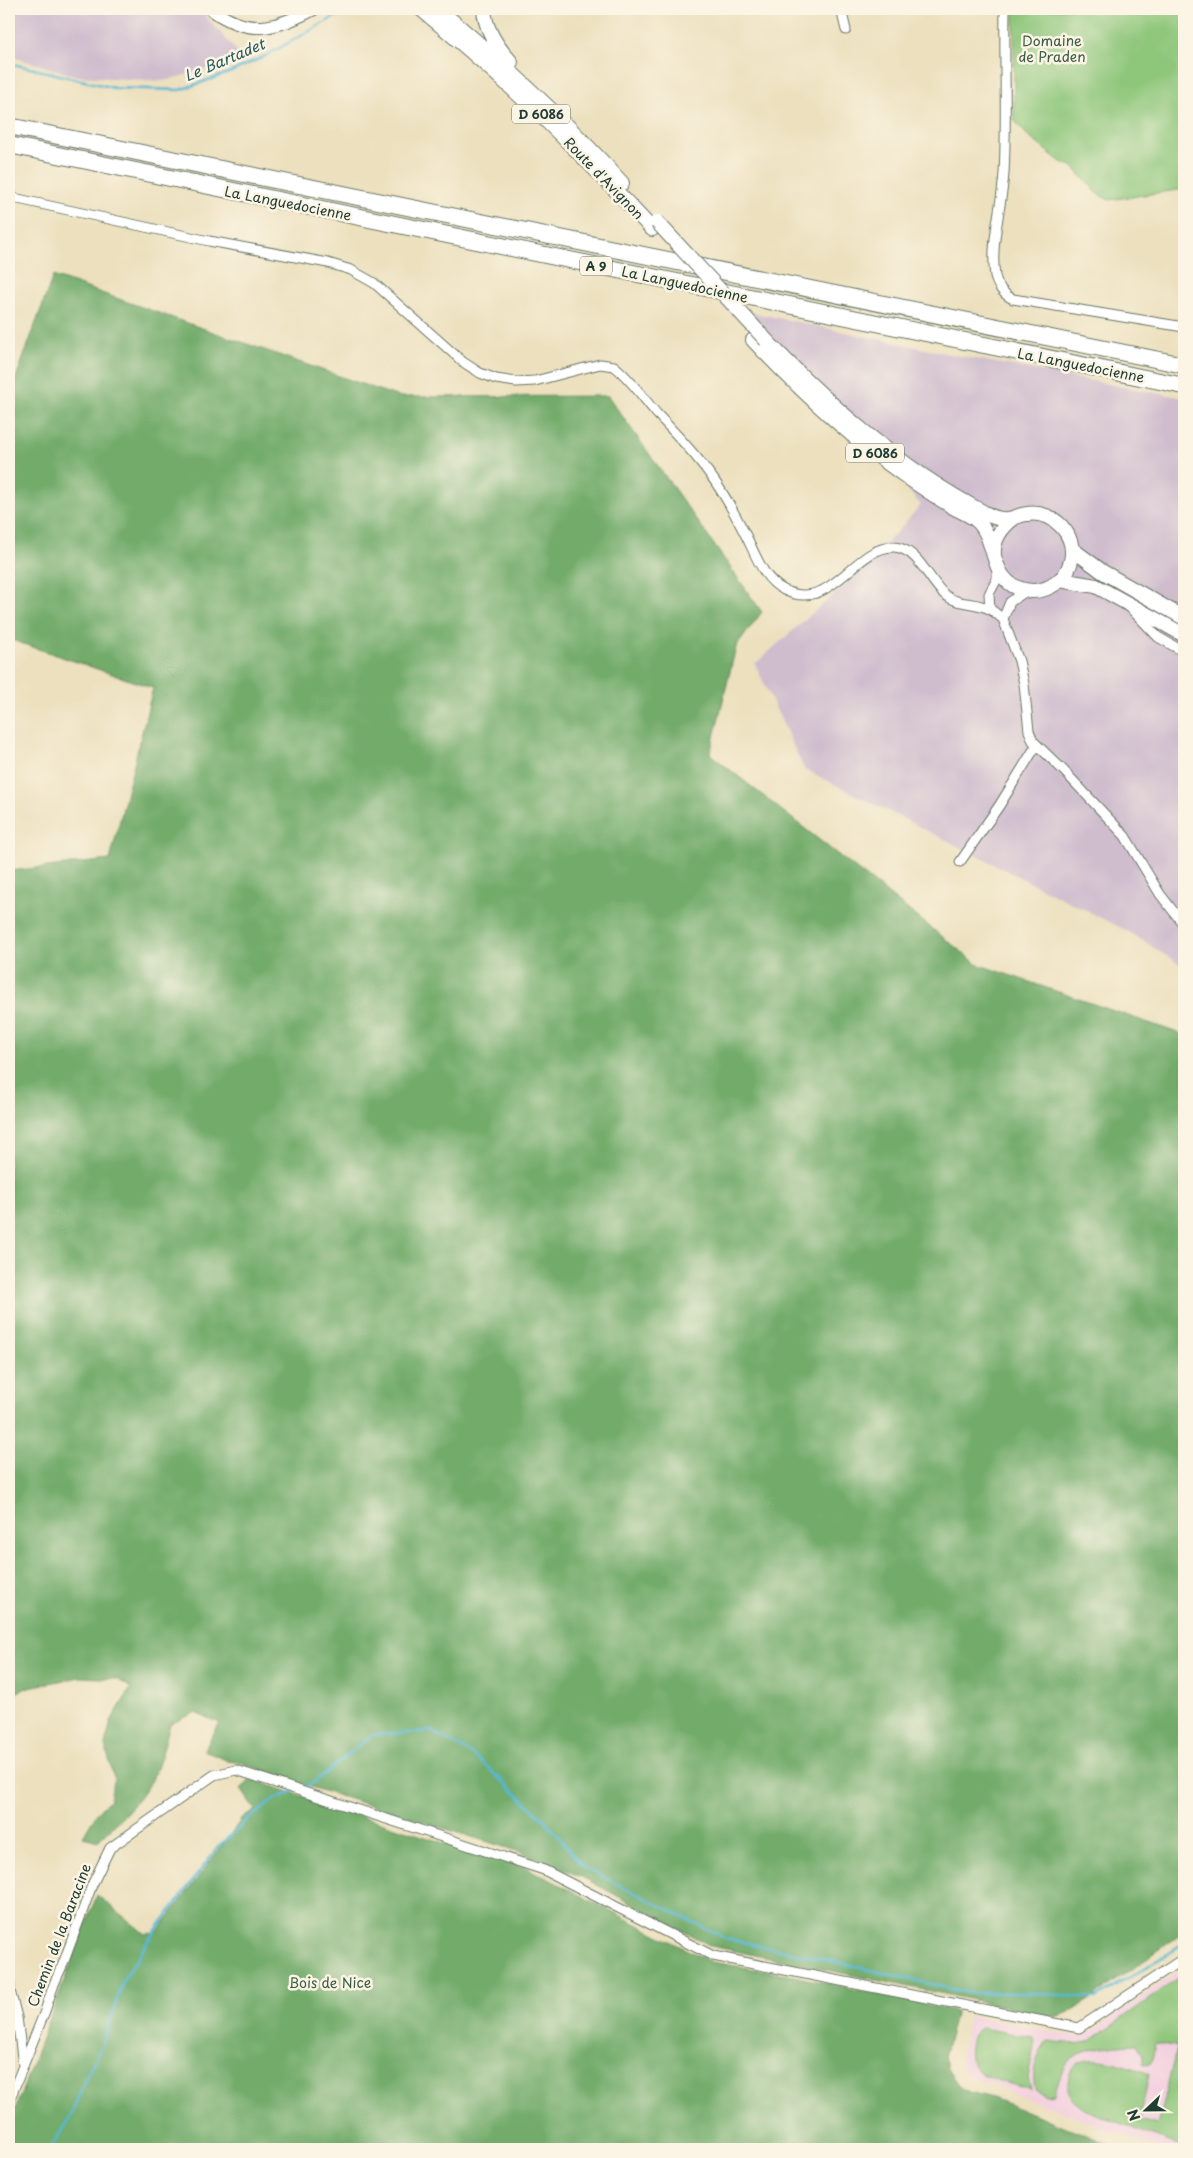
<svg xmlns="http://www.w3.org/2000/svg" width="1193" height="2158" viewBox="0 0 1193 2158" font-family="'Playpen Sans',sans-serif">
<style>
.built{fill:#f3cfdf}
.industrial{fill:#cfbdce}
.green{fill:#8ec67a;stroke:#568257}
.forest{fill:#72ab6a;stroke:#48744f}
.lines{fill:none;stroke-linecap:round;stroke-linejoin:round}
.stream{stroke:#57b8d6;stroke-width:2.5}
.minor-casing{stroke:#677664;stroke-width:11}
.secondary-casing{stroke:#677664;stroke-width:14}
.primary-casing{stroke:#677664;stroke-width:16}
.motorway-casing{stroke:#677664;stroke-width:18}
.minor{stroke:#fff;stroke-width:9}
.secondary{stroke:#fff;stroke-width:12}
.primary{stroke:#fff;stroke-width:14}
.motorway{stroke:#fff;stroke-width:16}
.primary-bridge-casing{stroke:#677664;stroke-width:16;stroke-linecap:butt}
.primary-bridge{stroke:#fff;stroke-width:14}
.labels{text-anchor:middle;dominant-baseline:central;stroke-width:5;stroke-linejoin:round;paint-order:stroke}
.shield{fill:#fcf5e5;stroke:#617469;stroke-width:1}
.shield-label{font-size:12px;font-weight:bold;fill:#1f3d34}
.park-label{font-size:14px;fill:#3b5f46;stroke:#fcf5e5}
.street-label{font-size:14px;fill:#1f3d34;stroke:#fcf5e5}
.water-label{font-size:15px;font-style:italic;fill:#2d5c5c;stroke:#fcf5e5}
</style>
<rect width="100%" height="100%" fill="#fcf5e5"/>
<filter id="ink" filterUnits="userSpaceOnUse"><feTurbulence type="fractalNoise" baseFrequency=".02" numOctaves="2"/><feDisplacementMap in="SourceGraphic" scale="10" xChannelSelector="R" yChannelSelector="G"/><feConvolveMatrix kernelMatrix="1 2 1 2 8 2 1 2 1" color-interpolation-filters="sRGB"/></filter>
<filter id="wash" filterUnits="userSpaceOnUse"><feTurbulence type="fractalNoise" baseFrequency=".0096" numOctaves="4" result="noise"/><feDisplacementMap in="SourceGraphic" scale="20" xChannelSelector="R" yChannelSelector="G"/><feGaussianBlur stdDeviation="1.12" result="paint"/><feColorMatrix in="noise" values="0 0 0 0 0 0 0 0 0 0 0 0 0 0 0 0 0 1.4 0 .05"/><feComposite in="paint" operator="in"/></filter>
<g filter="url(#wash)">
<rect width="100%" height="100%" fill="#ece0be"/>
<path class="built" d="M1184 1967V2149H1163L1141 2142 966 2075 959 2067 969 2016 1079 2037 1107 2021Z"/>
<path class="industrial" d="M9 9H199L244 59 163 81 77 76 9 56Z
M750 312 954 355 1184 398V967L1129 932 804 769 755 664 868 564 921 505Z"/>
<path class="green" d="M1014 9H1184V189L1109 200 1098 194 1072 166 1061 162 1029 137 1014 120Z
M1184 1974V2148L1086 2110C1075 2103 1067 2097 1068 2083 1071 2042 1124 2066 1149 2073L1140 2120 1157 2125 1177 2048 1174 2046 1155 2043 1152 2061 1149 2065 1143 2064V2054L1137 2044C1118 2044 1078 2048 1066 2064 1060 2073 1058 2084 1054 2094L1045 2095 1035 2089C1031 2071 1037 2055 1048 2041L1075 2044 1089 2042Z
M981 2028 1033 2037 1035 2041 1028 2078 1031 2090C1008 2082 964 2078 970 2047 971 2038 972 2033 981 2028Z"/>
<path class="forest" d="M53 276 399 397 608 396 762 612 736 647 710 754 977 964 1184 1035V1932L1075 2010 1056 2017 711 1946 582 1877 517 1851 285 1779 242 1763 228 1761 204 1750 220 1723 195 1713 170 1724C166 1738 163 1752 158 1765 147 1796 121 1818 98 1841L83 1837 96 1814 110 1799 114 1778 105 1745 111 1721 131 1688 117 1679 80 1677 29 1687 9 1696V871L110 860 153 688 9 639V397Z
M250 1779 459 1848 527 1868 711 1962 780 1973 956 2011 945 2053 947 2069 959 2086 969 2092 993 2098 1122 2149H9V2125L97 1895 145 1934 158 1931 241 1820 255 1810 241 1789Z"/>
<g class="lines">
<path class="stream" d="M9 63 114 88 180 90 231 72 265 56 349 9
M301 1788 313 1783 372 1735 432 1731 476 1757 545 1820 583 1867 727 1939 819 1958 969 1993H1034L1096 1998 1184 1944
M50 2149 72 2114 83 2084 102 2045 124 1979 150 1938 218 1847 246 1821 275 1799 294 1791"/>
</g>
</g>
<g filter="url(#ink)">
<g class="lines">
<defs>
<path id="minor" d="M841 9 846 30
M1005 9C1004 64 1007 119 1004 173 1002 207 990 242 995 276 997 286 1004 295 1013 299L1184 327
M9 197 209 241 328 263 351 270 374 283 463 362 480 373 496 379 516 382 535 381 600 364 614 366C631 379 643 398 657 414 677 435 697 456 714 480 725 496 735 514 744 532 755 552 762 579 784 590 831 614 854 546 894 547 919 549 928 580 945 595 959 606 977 601 991 610 995 612 999 616 1003 619
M1026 591 1010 602 1003 619 1019 661 1024 684 1029 731 1033 741 1064 771 1125 836 1160 894 1184 925
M990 609 989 594 997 579V569
M1132 610 1158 637 1184 652
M960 862 999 806 1036 746
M9 1962 10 1991 17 2017 23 2065
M9 2101 45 2011 54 1984 63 1964 92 1885 110 1848 214 1775 236 1770 544 1870 713 1956 1079 2028 1184 1958"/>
<path id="secondary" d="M211 9C249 37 275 29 314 9"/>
<path id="primary" d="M421 9C504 77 579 150 652 229
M438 9C503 63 565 120 622 183
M484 9C485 30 497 47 511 62
M753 340C799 389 848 436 904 475 920 486 936 497 953 507 960 511 968 514 975 519 998 537 988 576 1018 588 1040 597 1065 584 1071 561 1077 535 1054 510 1027 514 1021 514 1014 519 1007 519 999 520 990 516 983 512 900 468 831 407 766 340
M1072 549 1103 572 1184 618
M994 554C993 538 1002 527 1014 518
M1060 580 1096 586 1184 635"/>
<path id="motorway" d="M9 126 1184 365
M9 145 1184 386"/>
</defs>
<use href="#minor" class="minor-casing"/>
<use href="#secondary" class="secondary-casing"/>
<use href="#primary" class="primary-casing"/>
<use href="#motorway" class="motorway-casing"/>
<use href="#minor" class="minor"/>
<use href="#secondary" class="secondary"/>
<use href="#primary" class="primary"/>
<use href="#motorway" class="motorway"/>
<defs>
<path id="primary-bridge" d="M657 222 766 340"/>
</defs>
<use href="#primary-bridge" class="primary-bridge-casing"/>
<use href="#primary-bridge" class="primary-bridge"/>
</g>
</g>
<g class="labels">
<g class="shield">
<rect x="512" y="104.5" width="58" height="19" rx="4"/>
<rect x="580" y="256.5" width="32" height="19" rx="4"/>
<rect x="846" y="443.5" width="58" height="19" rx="4"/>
</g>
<g class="shield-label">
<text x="541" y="114">D 6086</text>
<text x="596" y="266">A 9</text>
<text x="875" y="453">D 6086</text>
</g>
<g class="park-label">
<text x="1052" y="40">Domaine<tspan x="1052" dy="16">de Praden</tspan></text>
<text x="330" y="1982">Bois de Nice</text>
</g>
<g class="street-label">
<text transform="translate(604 178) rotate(46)">Route d'Avignon</text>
<text transform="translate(288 203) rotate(11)">La Languedocienne</text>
<text transform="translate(685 284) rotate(12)">La Languedocienne</text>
<text transform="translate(1081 365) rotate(11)">La Languedocienne</text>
<text transform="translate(59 1935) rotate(-69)">Chemin de la Baracine</text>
</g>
<g class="water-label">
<text transform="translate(224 59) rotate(-23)">Le Bartadet</text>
</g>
</g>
<rect width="1193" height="2158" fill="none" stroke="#fcf5e5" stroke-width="30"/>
<g transform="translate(1146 2110) rotate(248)" stroke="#fcf5e5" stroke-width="4" paint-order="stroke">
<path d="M0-4L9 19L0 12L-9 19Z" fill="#1f3d34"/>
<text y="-8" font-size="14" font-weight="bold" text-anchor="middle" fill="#1f3d34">N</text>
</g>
</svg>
